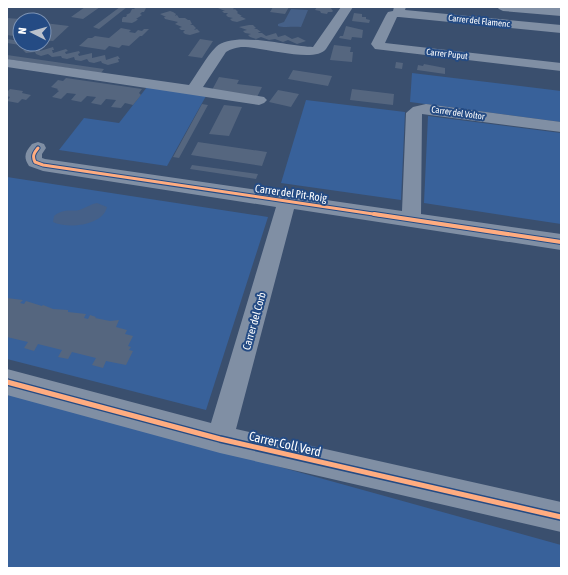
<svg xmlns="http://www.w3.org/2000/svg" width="568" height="575" viewBox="0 0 568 575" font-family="'Asap Condensed',sans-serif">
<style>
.green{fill:#38619a}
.water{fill:#456088}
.building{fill:#55667f}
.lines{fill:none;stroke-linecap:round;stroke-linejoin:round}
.minor{fill:#808fa4;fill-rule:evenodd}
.cycleway-far2-casing{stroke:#244b84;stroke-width:5}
.cycleway-far1-casing{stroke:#244b84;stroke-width:6}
.cycleway-casing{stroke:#244b84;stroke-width:8}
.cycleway-far2{stroke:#ffac80;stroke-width:3}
.cycleway-far1{stroke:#ffac80;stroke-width:4}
.cycleway{stroke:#ffac80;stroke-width:5}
.labels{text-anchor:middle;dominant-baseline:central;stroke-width:4;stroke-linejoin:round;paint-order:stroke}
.far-street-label{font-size:9px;fill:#fff;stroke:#244b84}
.street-label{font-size:11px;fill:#fff;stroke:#244b84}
.near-street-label{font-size:13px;fill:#fff;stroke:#244b84}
</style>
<rect width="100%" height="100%" fill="#3a4f6e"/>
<path class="green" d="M412 73 561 91V122L410 102Z
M147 87 206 96 167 166 59 150 84 118 119 123Z
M306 100 405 112 401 200 281 183Z
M428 116 561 133V224L424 203Z
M7 177 268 217 206 410 7 359Z
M7 391 561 545V568H7Z"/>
<path class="water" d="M291 9 308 10 301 27C294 26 284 28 278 26V24L284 22Z
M97 203 107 207C103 226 67 229 53 222L54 216C66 207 72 213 82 209 87 207 91 204 97 203Z"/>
<path class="building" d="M85 7H100L83 19 71 17Z
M120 7H127L99 29 93 27Z
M136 7 146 8 144 12H142L140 14 142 15 136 19H138L136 21 132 23 122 22V19L123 17H126L127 15H126L130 13 132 9H134Z
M232 7 234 9 233 10 235 9 238 12 237 13 242 16H240L246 19 237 22 232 21 230 19 233 18 228 17 226 15 228 13H224L222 11H225L218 8Z
M273 7H289L285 14 270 12Z
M317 7H330L333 11 332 12H328L327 14 321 13 320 11 315 10Z
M170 11 173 12 176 14 175 16 177 15 179 18H185L188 20H190L192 24 190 25H193L196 28 194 30 197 29 200 32 190 35 185 34 183 32 185 30H181L179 28 182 27 175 24 178 22 165 19 164 17H166L160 14Z
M354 13 362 14V17H366V19L370 20 369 23 352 21Z
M7 18 20 19V37L7 35Z
M44 23 69 26 53 41 44 40Z
M249 25H253L256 28 254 29H257L261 32H258L259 33H262L266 36 276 33 278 37 285 35 292 39 298 37 306 41 297 44 288 40 283 42 275 39 269 40 261 37 256 39 250 37 248 35 251 34 245 33 243 31 247 30 239 27Z
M346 26 363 30 362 38 352 37 351 40 339 38 340 36H343Z
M121 28 131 30 129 32 135 33 138 30 142 31 144 29H149L142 36H140L129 46 122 45 119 48 109 46 105 50 79 46 88 38H92L95 36 109 38Z
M7 39 20 41V45L7 43Z
M200 39 213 41 202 58 188 56Z
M334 45 351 47 350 52H353L352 62 330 60Z
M41 46 40 51 53 47 54 50H52L53 53 66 49 68 51 65 52 66 54 79 51 80 53 78 54 79 56 92 53V58L105 55 106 60 118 56 120 59H118L119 62 108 65 102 63 101 61 94 63 89 62 87 59 81 61 75 60 74 57 67 59 62 58 61 56 52 57 48 54 41 56 36 54 35 52 26 53 23 50Z
M7 55 104 69 101 73 7 59Z
M396 62 403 63 402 69 395 68Z
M424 64 445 68V74L417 70 418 65 423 66Z
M293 70 332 76 328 86 288 79Z
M219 77 239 80 237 84 262 87 257 97 212 90Z
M66 78 142 89 139 93 141 95 133 105 125 103 121 108 111 107 116 100 106 99 101 105 91 103 96 97 87 96 81 102 71 100 76 94 67 93 61 99 52 97 59 91 57 90 58 89 51 87 58 80 63 81Z
M10 89 23 91 22 93 31 95 26 100 22 99 18 103 7 101 10 97 7 96V92Z
M352 89 394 94 393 105 350 100Z
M278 90 299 94 291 107 269 102Z
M202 104 208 105 179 158 173 157Z
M224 105 242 107 229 136 209 134Z
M198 142 267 152 262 166 191 155Z
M192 165 258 174 256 179 190 169Z
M7 298 23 300 20 303 24 304 26 301 42 306 43 305 53 309 68 310V312L86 314 84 318 88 319 90 315 96 317 95 318 110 321 119 320 116 327 127 330 125 334 133 336 128 346 131 347 129 350 133 351 126 365 106 361 103 368 92 365 96 358 72 352 68 359 58 357 62 350 38 344 34 351 24 348 28 342 7 337Z"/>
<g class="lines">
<path class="minor" d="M341 7H353L326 49C315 64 259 46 241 47 235 48 231 49 226 52L203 87 264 97 267 100 264 103 259 105 7 67V59L189 85C197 74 206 57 216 47 233 30 290 47 313 47Z
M394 7H406L405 10 561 25V33L399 17H397L385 43 561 63V71L375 49 371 44 386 15 388 12 393 11Z
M497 7 561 8V16L503 11 499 9Z
M426 104 561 122V132L422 114 421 214 561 234V250L294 209 236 429 561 502V532L220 453 7 395V369L211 423 276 207 43 171 29 166C23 157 25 152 32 144L38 142 44 144 46 148 42 154V158L45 159 402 211 406 113 413 107Z"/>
<defs>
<path id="cycleway-far2" d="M38 148C34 153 32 156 35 162L43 165 380 215"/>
<path id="cycleway-far1" d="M374 214 561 242"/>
<path id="cycleway" d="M7 382 220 439 561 517"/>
</defs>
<use href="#cycleway-far2" class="cycleway-far2-casing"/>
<use href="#cycleway-far1" class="cycleway-far1-casing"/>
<use href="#cycleway" class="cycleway-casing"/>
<use href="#cycleway-far2" class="cycleway-far2"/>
<use href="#cycleway-far1" class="cycleway-far1"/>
<use href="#cycleway" class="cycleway"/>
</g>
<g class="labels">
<g class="far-street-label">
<text transform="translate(479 21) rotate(6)">Carrer del Flamenc</text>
<text transform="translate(447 54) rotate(6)">Carrer Puput</text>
<text transform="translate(458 113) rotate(8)">Carrer del Voltor</text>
</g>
<g class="street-label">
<text transform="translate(291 193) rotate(8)">Carrer del Pit-Roig</text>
<text transform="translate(254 321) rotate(-74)">Carrer del Corb</text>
</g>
<g class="near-street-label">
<text transform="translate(285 444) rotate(13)">Carrer Coll Verd</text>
</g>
</g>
<rect width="568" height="575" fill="none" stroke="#ffffff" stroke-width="16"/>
<g transform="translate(32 32) rotate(276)"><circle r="19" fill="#244b84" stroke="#7c93b5"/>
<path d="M0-3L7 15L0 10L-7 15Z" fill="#bac1cc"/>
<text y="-6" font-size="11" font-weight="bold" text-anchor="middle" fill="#ffffff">N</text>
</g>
</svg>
